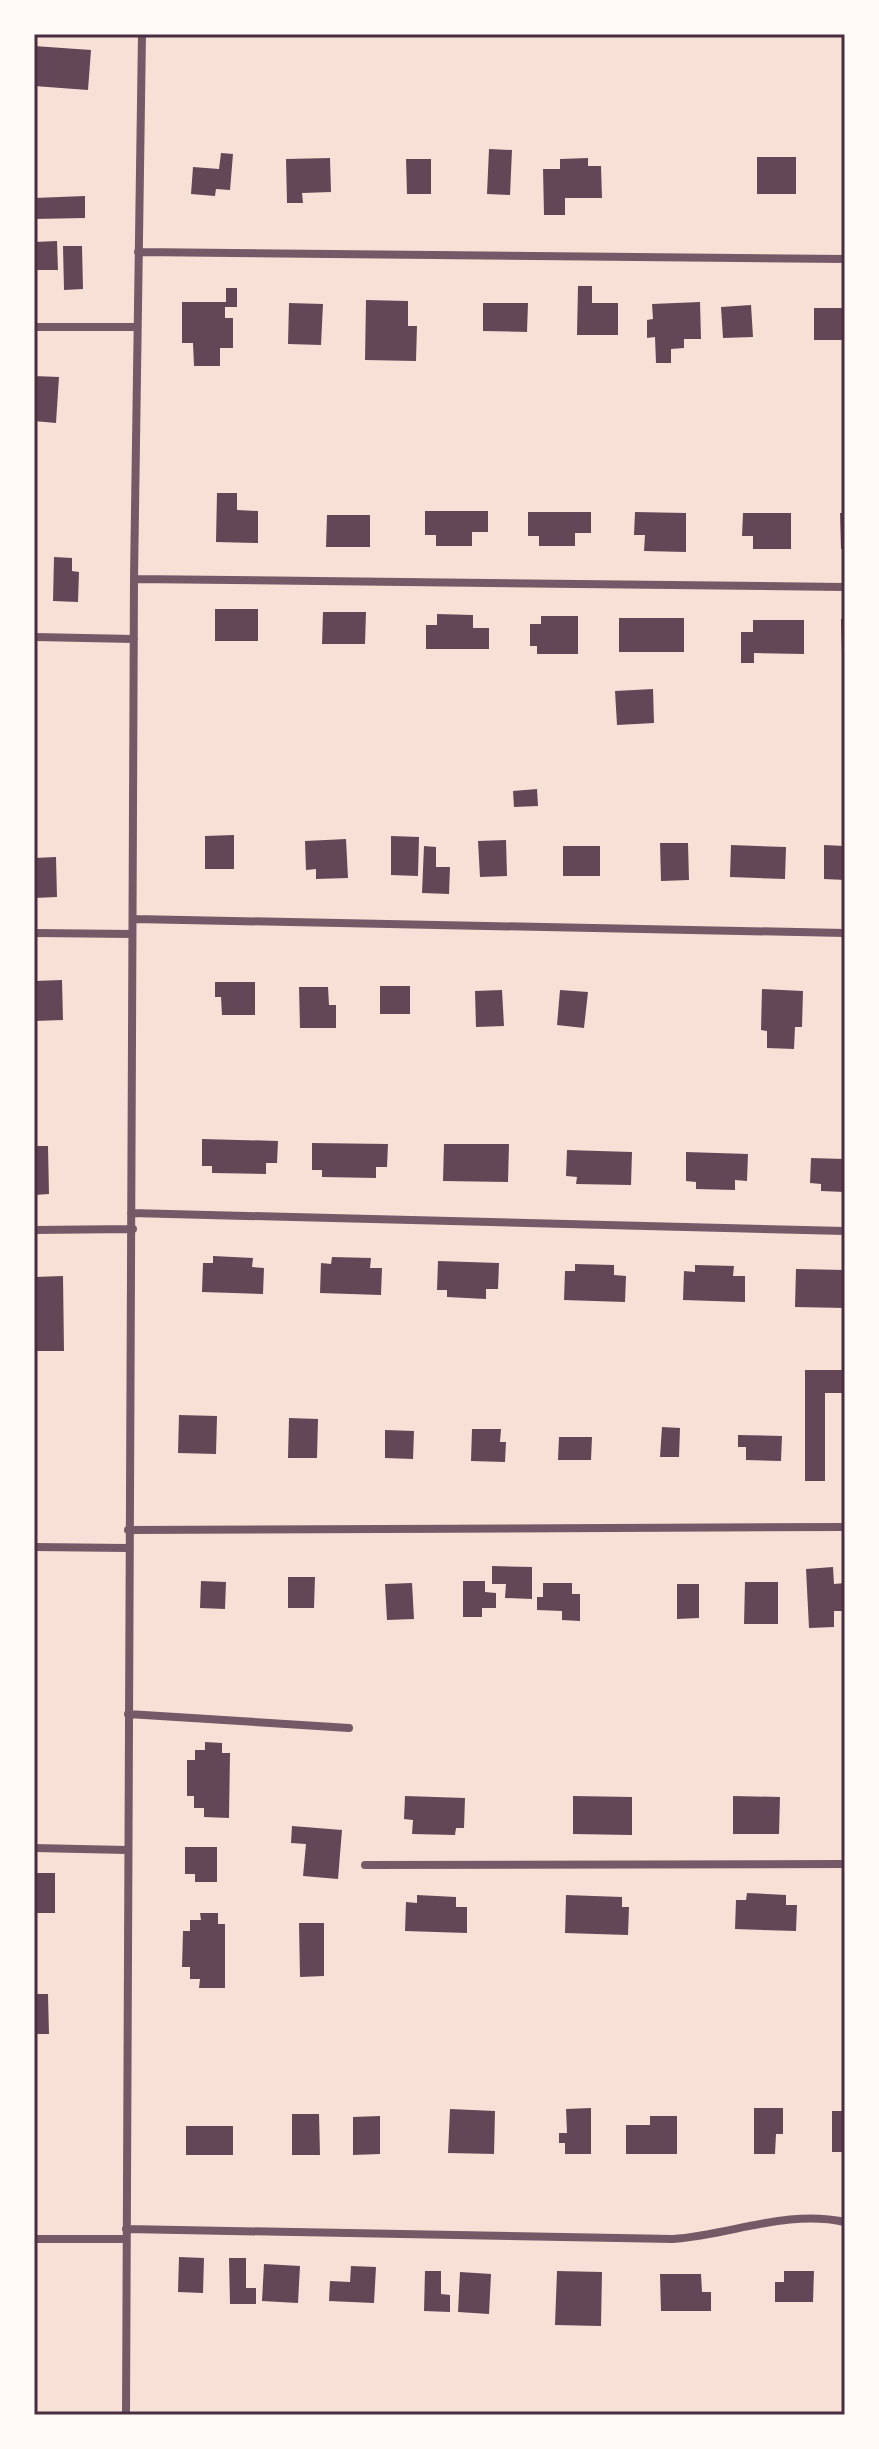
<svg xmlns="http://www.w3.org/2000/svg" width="879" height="2449" viewBox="0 0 879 2449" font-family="'PT Sans Narrow',sans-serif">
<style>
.building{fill:#644757}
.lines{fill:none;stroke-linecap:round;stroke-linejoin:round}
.minor{stroke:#755966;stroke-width:8}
.neatline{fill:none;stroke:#4a2c40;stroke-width:3}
</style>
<rect width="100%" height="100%" fill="#f7e1d7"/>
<path class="building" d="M34 46 91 50 88 90 34 86Z
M489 149 512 150 510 195 487 194Z
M221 153 233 154 230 190 216 189 215 196 191 194 193 167 219 169Z
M757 157H796V194H757Z
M330 158 331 192 302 193 303 203H287L286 159Z
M588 158V166H601L602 198H565V215H544L543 169H560V159Z
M406 159H431V194H407Z
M85 196V218L34 219V198Z
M57 241 58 270H34V242Z
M63 246H82L83 289 64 290Z
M578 286H592V303H618V335H577Z
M226 288H237V307H225V318H233V348H220V366H194L193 343H182V302H226Z
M366 300 408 301V326H417L416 361 365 360Z
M700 302 701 339H684V348L671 349V363H656L655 337 647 338V320L653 319 652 304Z
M289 303 323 304 321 345 288 344Z
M483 303H528L527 332 483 331Z
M751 305 753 337 723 338 721 307Z
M814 308H845V340H814Z
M34 376 59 377 56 423 34 421Z
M217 493H237V510L258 511V543L216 542Z
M425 511H488V532H472V546H436V535H425Z
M528 512H591V533H575V546H539V536H528Z
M635 512 686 513V552L644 551 645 535H634Z
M743 513H791V549H753V536H742Z
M840 513H845V549H841Z
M327 515H370V547H326Z
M54 557 72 558V571L79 572 78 602 53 601Z
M215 609H258V641H215Z
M323 612H366L365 644H322Z
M437 614 473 615V628H489V649H426V625H437Z
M541 616H578V654H537V646H530V624H541Z
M619 618H684V652H619Z
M841 619H845V655H842Z
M753 620H804V654L754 653V663H741V632H753Z
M653 689 654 723 617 725 615 691Z
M537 789 538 806 514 807 513 791Z
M234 835V869H205V836Z
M391 836 419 837 418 876 391 875Z
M346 839 348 878 316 879V869L306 870 305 841Z
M506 840 507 876 480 877 478 841Z
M660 843H688L689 880 661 881Z
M731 845 786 847 785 879 730 877Z
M824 845 845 846V880L824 879Z
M424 846 436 847V867H450L449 894 422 893Z
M563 846H600V876H563Z
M56 857 57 897 34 898V858Z
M62 980 63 1020 34 1021V981Z
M215 982H255V1015H222L221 997H215Z
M380 986H410V1014H380Z
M299 987H328L329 1005H336V1028H300Z
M762 989 803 991 802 1027H795L794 1049 767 1048V1031L761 1030Z
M502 990 504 1026 476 1027 475 991Z
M560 990 588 992 584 1028 557 1025Z
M202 1139 278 1141 277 1163H266V1174L212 1173V1166H202Z
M312 1143 388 1144 387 1167H376V1178L322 1177V1170H312Z
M444 1144H509L508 1182 443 1181Z
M34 1146H48L49 1194 34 1195Z
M567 1150 632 1152 631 1185 576 1184 577 1177 566 1176Z
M686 1152 748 1154 747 1181 735 1180V1190L696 1189V1182L686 1181Z
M811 1158 845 1159V1192L821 1191V1184L810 1183Z
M213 1256 253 1258 252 1267 264 1268 263 1294 202 1292 203 1263H213Z
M332 1257 371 1258 370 1268H382L381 1295 320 1293 321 1263 331 1264Z
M438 1261 499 1263 498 1289H486V1299L447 1297V1290H437Z
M575 1264 614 1265V1275L626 1276 625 1302 564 1300 565 1271H575Z
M695 1265 734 1266 733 1276H745V1302L683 1300 684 1271 695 1272Z
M796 1269 845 1270V1308L795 1307Z
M63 1276 64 1351H34V1277Z
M805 1370H845V1393H825V1481H805Z
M179 1415 217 1416 216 1454 178 1453Z
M289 1418 318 1419 317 1458H288Z
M662 1427 680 1428 679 1457H660Z
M472 1429H501L500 1442H506L505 1462 471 1461Z
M385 1430 414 1431 413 1459 385 1458Z
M738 1435 782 1436 781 1461 746 1460V1447H738Z
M559 1437H592L591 1460H558Z
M492 1566 532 1567V1599L505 1598 506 1584H492Z
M833 1567 834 1584 845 1583V1611H834V1627L809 1628 806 1569Z
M288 1577H315L314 1608H288Z
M201 1581 226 1582 225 1609 200 1608Z
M463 1581H485V1592L496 1593V1608H482V1617H463Z
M745 1582H778V1624H744Z
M412 1583 414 1619 387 1620 385 1584Z
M543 1583H572V1594H580V1621L562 1620V1611L537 1610V1597H543Z
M677 1584H699V1618L677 1619Z
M205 1742 222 1743V1753H230L229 1818 204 1817V1808H194V1796H187V1760H195V1750H205Z
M405 1796 465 1798 464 1828H456L455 1835 412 1834 413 1820 404 1819Z
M573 1796 632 1797V1835L573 1834Z
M733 1796 780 1797 779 1834H733Z
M292 1826 342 1830 338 1879 303 1876 306 1844 291 1843Z
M185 1847H217V1882H195V1874H185Z
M34 1873H55V1913H34Z
M747 1893 786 1895V1905H797L796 1931 735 1929 736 1900H746Z
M417 1895 456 1897V1907H467V1933L405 1931 406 1902 417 1903Z
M566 1895 622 1897V1907H629L628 1935 565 1933Z
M200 1913H218V1924H225V1988H199L200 1979H190V1967H182L183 1931H190V1920H201Z
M299 1923H324V1976L300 1977Z
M34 1994H48L49 2034H34Z
M591 2108V2154H565V2143H559V2133H567L566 2109Z
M754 2108H783V2134H776L775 2154H754Z
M450 2109 495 2111 494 2154 448 2153Z
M832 2111H845V2152H832Z
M292 2114H319L320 2155H292Z
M380 2116V2154L353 2155V2117Z
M650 2116H677V2154H626V2125H650Z
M186 2126H233V2155H186Z
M179 2257 204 2258 203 2293 178 2292Z
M229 2258H246V2288H256V2304H230Z
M264 2264 300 2266 298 2303 262 2301Z
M351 2266 376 2267 374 2303 329 2301 330 2281 350 2282Z
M425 2271H441V2294L450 2295V2312L424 2311Z
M557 2271 602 2272 601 2326 555 2325Z
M784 2271H814L813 2302H775V2282H784Z
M460 2272 491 2274 489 2314 458 2312Z
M660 2274H701L702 2292H711V2311H661Z"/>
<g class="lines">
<path class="minor" d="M138 252 845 259
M34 327H136
M134 579 845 587
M34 637 134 639
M134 919 845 933
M34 933 132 934
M131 1213 845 1231
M34 1230 133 1229
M128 1530 845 1527
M34 1547 128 1548
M128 1714 349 1728
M34 1848 127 1850
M365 1865 845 1864
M126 2229 673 2239C731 2235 787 2209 845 2222
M34 2239H126
M126 2415 134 579 142 34"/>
</g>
<rect width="879" height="2449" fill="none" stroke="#fffaf5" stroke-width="72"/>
<rect x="36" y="36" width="807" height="2377" class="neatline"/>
</svg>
